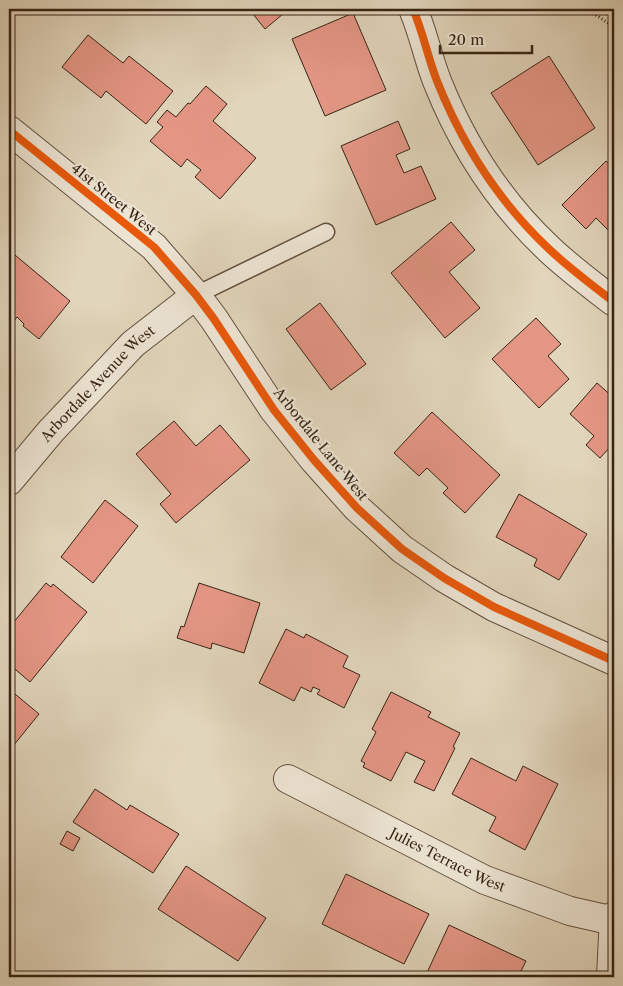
<svg xmlns="http://www.w3.org/2000/svg" width="623" height="986" viewBox="0 0 623 986" font-family="'Libre Caslon Text',serif">
<style>
.building{fill:#e49685;stroke:#382414}
.lines{fill:none;stroke-linecap:round;stroke-linejoin:round}
.lane-casing{stroke:#62503e;stroke-width:19}
.street-casing{stroke:#62503e;stroke-width:30}
.path{stroke:#382414;stroke-width:3;stroke-dasharray:1 2.5;stroke-linecap:butt}
.lane{stroke:#ece4d3;stroke-width:16}
.street{stroke:#ece4d3;stroke-width:28}
.cycleway-casing{stroke:#ece4d3;stroke-width:11}
.cycleway{stroke:#e8590c;stroke-width:8}
.labels{text-anchor:middle;dominant-baseline:central;stroke-width:4.5;stroke-linejoin:round;paint-order:stroke}
.street-label{font-size:14px;fill:#382414;stroke:#ece4d3}
</style>
<rect width="100%" height="100%" fill="#e1d5bb"/>
<filter id="stains"><feTurbulence type="fractalNoise" baseFrequency=".004" numOctaves="4"/><feColorMatrix values="0 0 0 0 .2 0 0 0 0 .09 0 0 0 0 .02 0 0 0 .5 -.17"/></filter>
<radialGradient id="worn" r=".72"><stop offset=".6" stop-color="#630" stop-opacity="0"/><stop offset="1" stop-color="#630" stop-opacity=".3"/></radialGradient>
<path class="building" d="M249 9H289L265 29Z
M353 13 386 90 325 116 292 39Z
M88 35 123 63 129 56 173 91 146 124 106 91 101 98 62 67Z
M549 56 595 128 538 165 491 93Z
M206 86 227 104 213 121 256 158 220 199 195 177 201 170 187 159 181 167 150 141 163 127 157 122 167 110 176 117 188 103 190 104Z
M398 121 410 149 396 155 404 173 421 166 436 199 376 225 341 146Z
M606 161 614 169V236L596 218 586 229 562 205Z
M451 222 475 250 449 272 480 308 445 338 391 273Z
M9 250 70 301 39 339 23 326 24 324 17 317 9 327Z
M320 303 366 364 331 390 286 329Z
M536 318 561 344 548 356 569 379 539 408 492 359Z
M597 383 614 398V449L611 446 600 458 586 445 594 436 570 414Z
M432 412 500 475 465 513 443 493 448 488 427 468 419 476 394 453Z
M174 421 196 446 220 425 250 460 176 523 160 504 171 494 136 454Z
M519 494 587 534 559 580 534 566 537 559 496 537Z
M105 500 138 526 93 583 61 557Z
M46 583 51 587 53 584 87 612 30 682 9 664V630L14 624 13 623Z
M199 583 260 603 244 653 212 643 211 649 177 638 181 626 184 627Z
M286 629 304 638 306 634 348 656 343 667 360 675 344 708 317 694 320 690 313 687 311 692 301 687 294 701 259 683Z
M9 689 39 714 9 751Z
M391 692 431 712 428 717 460 733 453 747 455 748 434 791 414 782 425 761 406 752 391 781 363 767 365 763 361 761 376 732 372 729Z
M471 758 516 781 523 766 558 784 525 850 489 831 496 817 452 794Z
M95 789 127 810 130 805 179 834 153 873 73 822Z
M67 831 80 838 73 851 60 844Z
M186 866 266 918 238 961 158 909Z
M346 874 429 914 404 964 322 924Z
M449 925 526 961 518 977H425Z"/>
<g class="lines">
<defs>
<path id="lane" d="M196 295 326 232"/>
<g id="street">
<path d="M413 9C423 32 428 58 437 81 462 144 500 203 549 249 569 268 592 285 614 302"/>
<path d="M9 130 154 247 196 295 214 319 274 410 314 460 357 508 402 549 444 578 494 607 614 661"/>
<path id="s1" d="M9 481 51 431 133 344 196 295"/>
<path id="s2" d="M288 779 485 880 570 911 614 921"/>
<path d="M611 977 614 916"/>
</g>
</defs>
<use href="#lane" class="lane-casing"/>
<use href="#street" class="street-casing"/>
<path class="path" d="M587 9 614 27"/>
<use href="#lane" class="lane"/>
<use href="#street" class="street"/>
<defs>
<path id="cycleway" d="M413 9C423 32 428 58 437 81 462 144 500 203 549 249 569 268 592 285 614 302
M9 130 154 247 196 295 214 319 274 410 314 460 357 508 402 549 444 578 494 607 614 661"/>
</defs>
<use href="#cycleway" class="cycleway-casing"/>
<use href="#cycleway" class="cycleway"/>
</g>
<g class="labels">
<g class="street-label">
<text transform="translate(114 199) rotate(39)">41st Street West</text>
<text stroke="none"><textPath href="#s1" startOffset="132">Arbordale Avenue West</textPath></text>
<text transform="translate(321 444) rotate(51)">Arbordale Lane West</text>
<text stroke="none"><textPath href="#s2" startOffset="179">Julies Terrace West</textPath></text>
</g>
</g>
<rect width="623" height="986" fill="none" stroke="#e1d5bb" stroke-width="30"/>
<rect x="10" y="10" width="603" height="966" fill="none" stroke="#382414" stroke-width="2.5"/>
<rect x="15" y="15" width="593" height="956" fill="none" stroke="#382414"/>
<path d="M440 45v8h92v-8" fill="none" stroke="#382414" stroke-width="2.5"/>
<text x="448" y="45" font-size="15" fill="#382414" stroke="#ece4d3" stroke-width="4" paint-order="stroke">20 m</text>
<rect width="100%" height="100%" filter="url(#stains)"/>
<rect width="100%" height="100%" fill="url(#worn)"/>
</svg>
